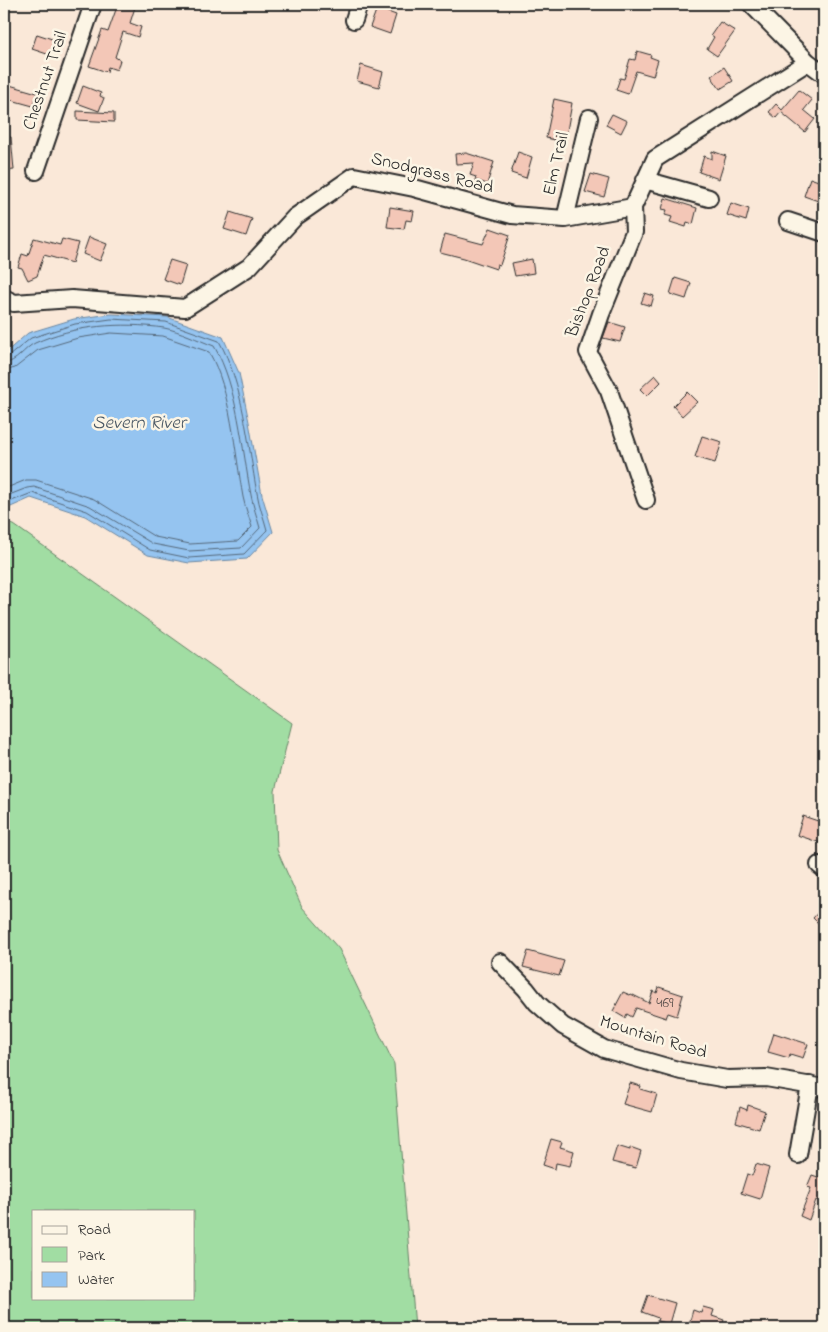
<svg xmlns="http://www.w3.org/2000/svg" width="828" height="1332" viewBox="0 0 828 1332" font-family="'Indie Flower',sans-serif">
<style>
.green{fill:#a1dda3;stroke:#668467;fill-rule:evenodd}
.water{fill:#95c4f0;stroke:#6b87a1}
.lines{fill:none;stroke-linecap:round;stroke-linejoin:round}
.shore{stroke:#55687a;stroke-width:1}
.building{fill:#f3c7b7;stroke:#2b2b2b}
.minor-casing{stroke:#2b2b2b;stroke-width:20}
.minor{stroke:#fcf5e5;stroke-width:16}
.labels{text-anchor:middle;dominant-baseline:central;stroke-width:5;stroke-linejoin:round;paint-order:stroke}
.number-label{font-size:15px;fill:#5d524e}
.street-label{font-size:18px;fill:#2b2b2b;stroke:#fcf5e5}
.water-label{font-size:19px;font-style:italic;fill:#4b5966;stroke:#fcf5e5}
</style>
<rect width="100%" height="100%" fill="#fae8d8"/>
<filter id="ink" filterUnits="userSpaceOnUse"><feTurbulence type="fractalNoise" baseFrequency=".02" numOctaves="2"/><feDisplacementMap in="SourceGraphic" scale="10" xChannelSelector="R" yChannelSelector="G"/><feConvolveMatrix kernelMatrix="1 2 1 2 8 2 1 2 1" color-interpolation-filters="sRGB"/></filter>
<g filter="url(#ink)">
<path class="green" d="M4 523 14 525 292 723 275 791 277 850 302 907 339 949 394 1064 415 1328H4ZM34 1211H194V1298H34Z"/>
<path class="water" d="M111 314 167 317 223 337 239 373 249 422 262 495 273 532 247 559 189 563 148 555 85 516 31 498 4 510V354L28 333 74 319Z"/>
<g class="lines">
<path class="shore" d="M4 357 9 356 31 338 75 324 111 319 166 322 219 341C243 383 248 445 257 493 259 506 264 518 267 530L244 554 189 558 150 550 87 511 32 493 4 504
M4 363C17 363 24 348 35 343 74 325 122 322 164 328 180 331 198 340 214 346 238 387 242 449 251 495 253 506 257 517 260 528L241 548 189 551 153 544 90 506 34 487 27 488 4 497
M4 371 15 368 38 350 78 338 111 333 163 336 209 352C231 390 235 453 243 497 245 507 249 517 252 527L238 541 190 544 155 537 94 499 36 480H26L4 489"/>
</g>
<path class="building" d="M118 4H136L130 23 141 27 138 37 123 32 115 57 120 60 117 70 108 67 107 72 89 66 102 30 108 32Z
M377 8 396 15 390 34 370 27Z
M720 22 735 31 717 56 707 49 714 37 711 35Z
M37 34 55 40 50 55 32 49Z
M637 51 651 55 650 57 658 60 653 76 636 71 628 94 616 90 620 78 624 79 630 59 635 60Z
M361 65 383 72 379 87 357 81Z
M724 67 733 81 720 89 711 76Z
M6 84 37 93 33 106 4 98Z
M83 86 101 93 100 96 104 98 99 111 77 103Z
M799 90 812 100 804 110 815 119 805 132 781 112 776 118 769 112 776 104 782 110Z
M554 99 572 103 565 142 546 138Z
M77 111 114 113V122L77 120Z
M612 114 627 121 621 133 606 125Z
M4 137H11L14 170 4 171Z
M712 151 726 156 719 179 699 172 704 156 712 159Z
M518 152 532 157 526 178 511 173Z
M466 153 494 162 487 184 475 180 476 177 470 175 474 163 456 164 455 154Z
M591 174 609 179 604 197 585 192Z
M810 178 824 183V203L804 196Z
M665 198 697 208 693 224 687 222 686 227 670 222 672 217 665 215 667 210 662 209Z
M731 203 749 209 746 221 727 215Z
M390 207 414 211 412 221 406 220 404 229 387 227Z
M230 212 252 219 246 236 224 229Z
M490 228 510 235 500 265 497 264 496 269 464 258 440 252 445 234 483 244Z
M89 237 107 244 100 261 83 254Z
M34 238 60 245 62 239 78 243 72 263 44 255 37 276 28 280 22 268 18 267 22 254 28 256Z
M532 259 534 273 515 276 512 263Z
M170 260 186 265 180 285 163 279Z
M675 278 691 283 686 299 670 294Z
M645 293 654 296 651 306 641 303Z
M609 322 625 327 620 342 603 338Z
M655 375 661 382 647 396 640 389Z
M687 392 697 402 682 416 673 406Z
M702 436 722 442 715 463 695 457Z
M803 816 824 823V844L797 835Z
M824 906V929L813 918Z
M528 951 564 961 559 976 523 967Z
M659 987 683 995 677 1016 668 1013 666 1018 636 1008 632 1017 627 1014 625 1018 613 1011 623 992 630 995 631 994 649 1003 653 991 657 993Z
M774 1033 808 1044 803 1058 790 1054 789 1058 768 1052Z
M630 1083 641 1086 640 1089 657 1094 652 1112 623 1104Z
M748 1105 765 1111 759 1129 736 1122 740 1107 747 1110Z
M551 1139 562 1142 560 1147 574 1151 570 1166 556 1163 555 1169 543 1165Z
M617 1146 630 1150V1147L641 1151 636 1168 612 1162Z
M756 1164 769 1168 760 1199 741 1193 747 1174 752 1176Z
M812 1175 824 1179V1202L816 1200 809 1220 800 1216 811 1188 807 1187Z
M648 1295 675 1303 669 1324 657 1321 658 1318 642 1312Z
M703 1307 714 1310 712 1316 724 1320 721 1328H688L693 1310 701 1313Z"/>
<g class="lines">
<defs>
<path id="minor" d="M751 4 808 62 824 74
M354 20 359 4
M36 171 93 4
M645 180 709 198
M565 219 589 118
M788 221 824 233
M4 298 14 303 72 299 185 308 249 267 295 217 354 176 414 188 512 215 565 219 633 207
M646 500 609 391 588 352 601 314 634 232 633 207 655 159 808 62
M819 865 824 869
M500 962 526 989 537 1003 563 1026 604 1049 681 1071 727 1079 766 1078 824 1088
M798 1155 810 1085"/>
</defs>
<use href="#minor" class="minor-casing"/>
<use href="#minor" class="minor"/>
</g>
</g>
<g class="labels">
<g class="number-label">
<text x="665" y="1003">469</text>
</g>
<g class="street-label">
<text transform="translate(46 81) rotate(-71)">Chestnut Trail</text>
<text transform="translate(557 164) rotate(-77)">Elm Trail</text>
<text transform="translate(432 174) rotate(14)">Snodgrass Road</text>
<text transform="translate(589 292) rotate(-69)">Bishop Road</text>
<text transform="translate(653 1038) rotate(17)">Mountain Road</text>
</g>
<g class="water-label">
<text x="139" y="423">Severn River</text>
</g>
</g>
<rect width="828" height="1332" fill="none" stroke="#fcf5e5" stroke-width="20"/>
<rect x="10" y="10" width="808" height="1312" fill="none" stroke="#2b2b2b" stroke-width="2" filter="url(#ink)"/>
<rect x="32" y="1210" width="162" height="90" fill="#fcf5e5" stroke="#a8a49b"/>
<rect x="42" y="1226" width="25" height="8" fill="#fcf5e5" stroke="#a8a49b"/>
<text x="78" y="1234" font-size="15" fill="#2b2b2b">Road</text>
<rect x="42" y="1247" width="25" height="15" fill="#a1dda3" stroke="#a8a49b"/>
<text x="78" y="1260" font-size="15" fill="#2b2b2b">Park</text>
<rect x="42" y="1272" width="25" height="15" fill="#95c4f0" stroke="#a8a49b"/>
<text x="78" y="1284" font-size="15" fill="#2b2b2b">Water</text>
</svg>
